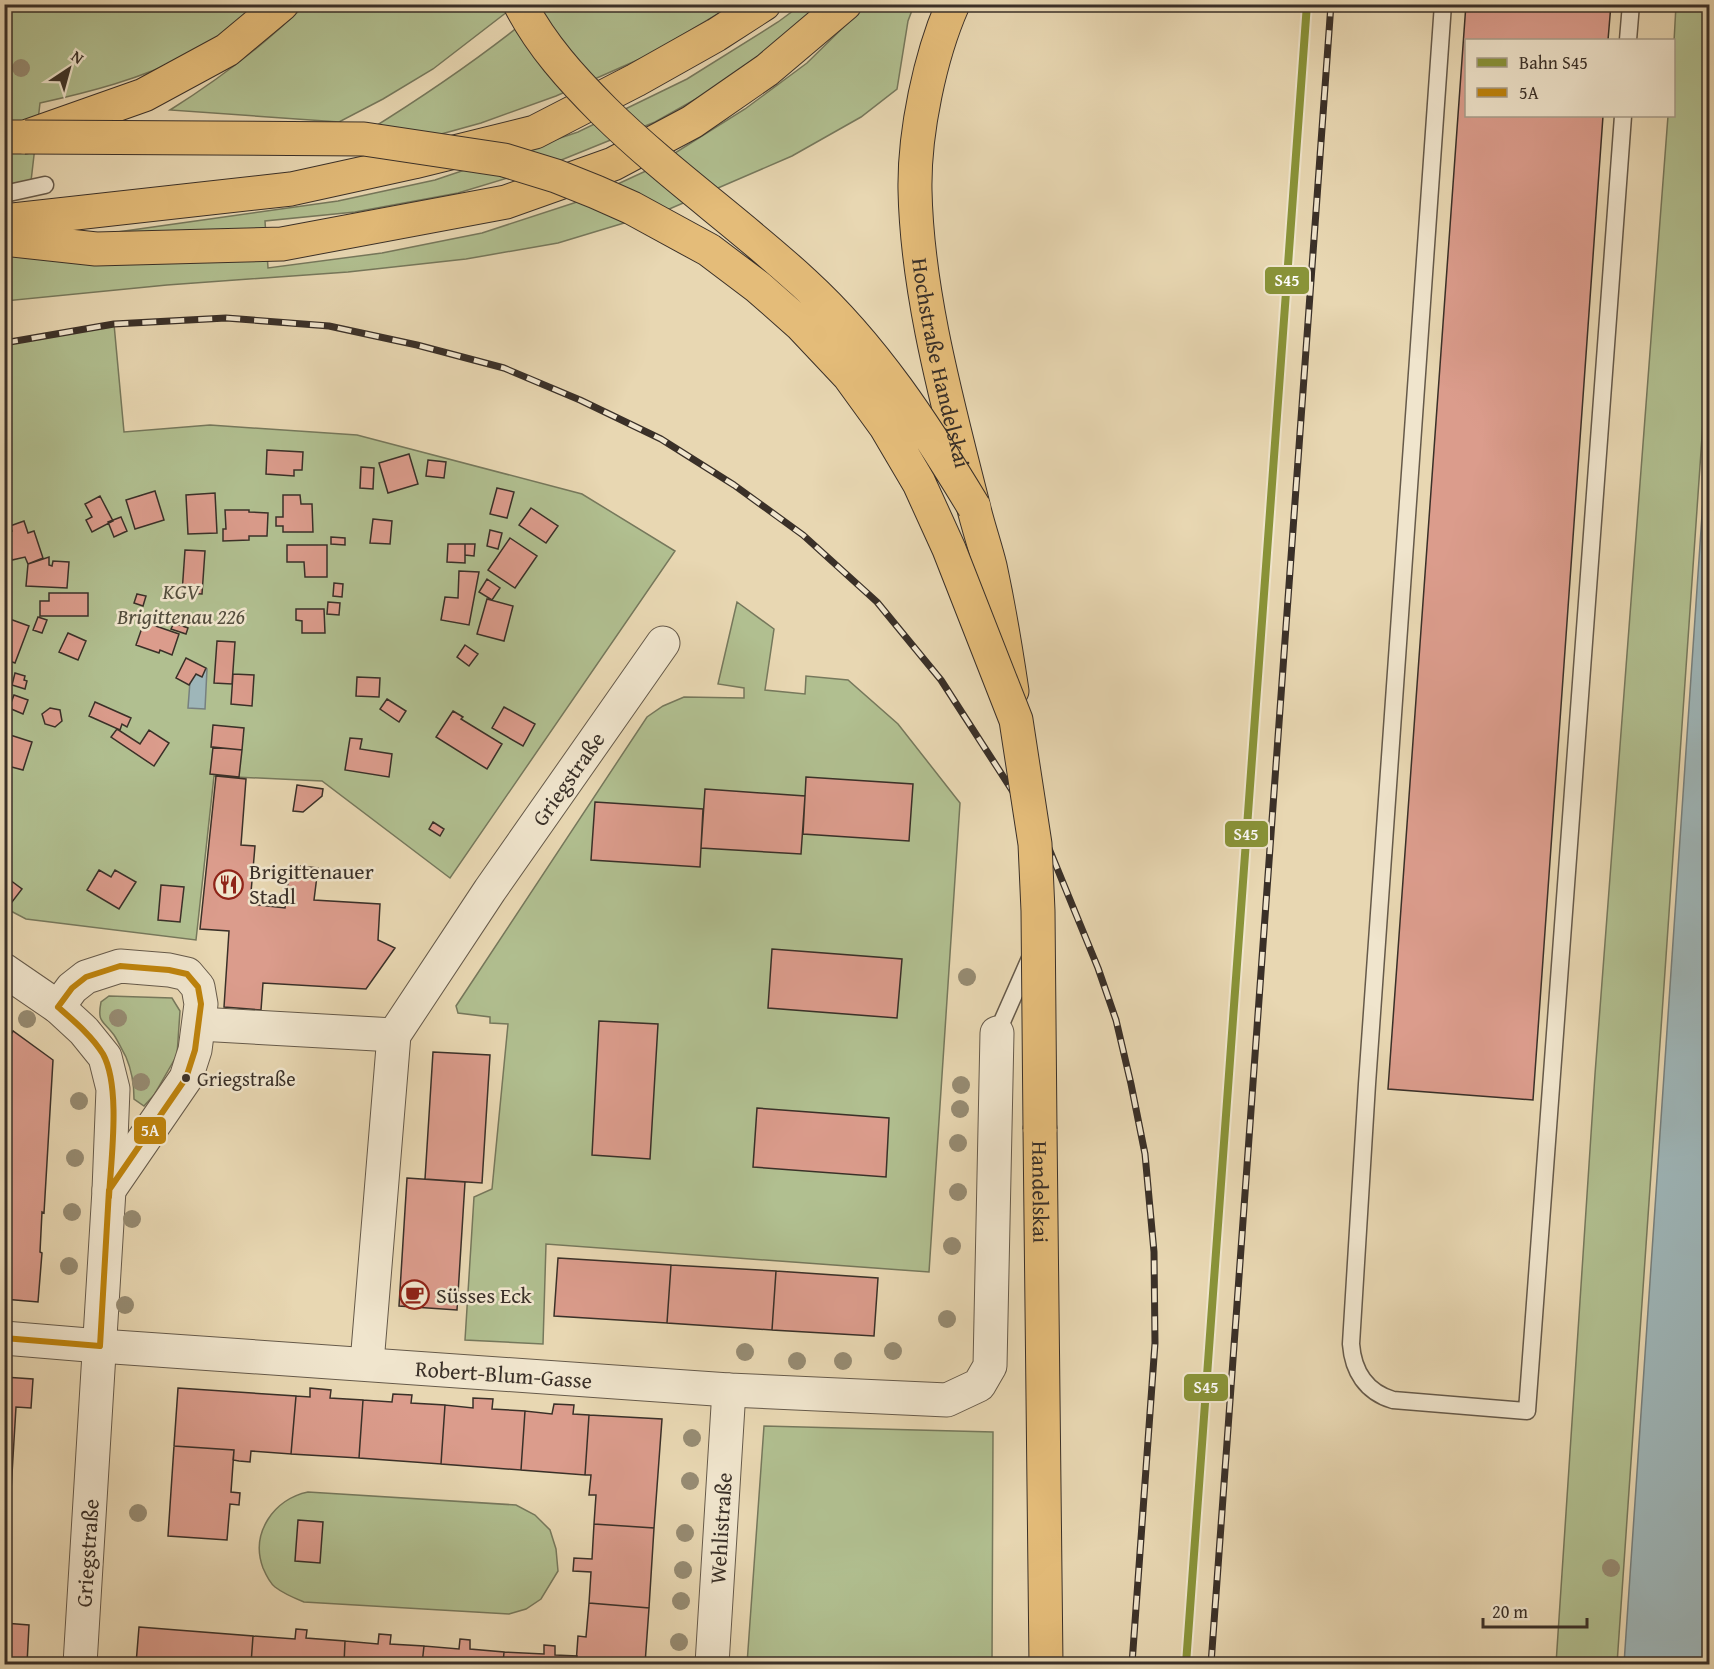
<svg xmlns="http://www.w3.org/2000/svg" width="1714" height="1669" viewBox="0 0 1714 1669" font-family="'Gentium Book Plus',serif">
<style>
.green{fill:#b1bf90;stroke:#76785c;stroke-width:1.5}
.water{fill:#9eb6b9;stroke:#76807f;stroke-width:1.5}
.building{fill:#db9c8c;stroke:#3a3028;stroke-width:1.5}
.lines{fill:none;stroke-linecap:round;stroke-linejoin:round}
.lane-casing{stroke:#665a4a;stroke-width:19}
.street-casing{stroke:#665a4a;stroke-width:35}
.highway-casing{stroke:#3a3028;stroke-width:35}
.lane{stroke:#f0e5cd;stroke-width:16}
.street{stroke:#f0e5cd;stroke-width:33}
.highway{stroke:#e4bc79;stroke-width:33}
.rail-casing{stroke:#3a3028;stroke-width:7}
.rail{stroke:#f0e5cd;stroke-width:4.5;stroke-dasharray:14;stroke-linecap:butt}
.highway-bridge-casing{stroke:#3a3028;stroke-width:35;stroke-linecap:butt}
.highway-bridge{stroke:#e4bc79;stroke-width:33}
.bus-1-casing{stroke:#f0e5cd;stroke-width:10}
.bus-1{stroke:#be830c;stroke-width:6}
.rail-1-casing{stroke:#f0e5cd;stroke-width:12}
.rail-1{stroke:#899338;stroke-width:8}
.tree{fill:#968b72}
.bus-dot{fill:#3a3028;stroke:#f0e5cd;stroke-width:2}
.labels{text-anchor:middle;dominant-baseline:central;stroke-width:5;stroke-linejoin:round;paint-order:stroke}
.bus-label{font-size:20px;fill:#3a3028;stroke:#f0e5cd;text-anchor:start}
.street-label{font-size:22px;fill:#3a3028;stroke:#f0e5cd}
.park-label{font-size:22px;font-style:italic;fill:#524d3d;stroke:#f0e5cd}
.poi-label{font-size:22px;fill:#3a3028;stroke:#f0e5cd;text-anchor:start}
.line-badge{stroke:#f0e5cd;stroke-width:2}
.badge-label{font-size:16px;text-anchor:middle;font-weight:bold;fill:#fff}
</style>
<rect width="100%" height="100%" fill="#e8d7b2"/>
<filter id="stains"><feTurbulence type="fractalNoise" baseFrequency=".00333" numOctaves="4"/><feColorMatrix values="0 0 0 0 .2 0 0 0 0 .09 0 0 0 0 .02 0 0 0 .5 -.17"/></filter>
<radialGradient id="worn" r=".72"><stop offset=".6" stop-color="#630" stop-opacity="0"/><stop offset="1" stop-color="#630" stop-opacity=".3"/></radialGradient>
<path class="green" d="M494 4 495 6 516 5 433 69 383 99 339 122 170 110C221 78 262 47 305 5Z
M4 5H257C235 23 212 44 186 56 140 79 90 92 40 103L30 190 5 192Z
M545 5H733L649 55 556 96 481 123 369 154 366 132C429 93 489 52 545 5Z
M801 5H819L775 44 712 90 655 122 544 167 458 193 355 212 265 221 268 268 382 253 482 233 583 200 648 170 745 109 807 63 866 5H914L908 21 897 89 861 117 792 156 667 210 558 243 466 259 348 272 167 285 5 301 4 248 338 201 435 180 578 132 687 79 778 22Z
M1676 5H1709V336L1617 1664H1556L1595 1074 1668 116H1674V42Z
M114 324 124 432 210 425 357 435 582 494 675 551 450 878 322 781 214 776 196 940 26 919 5 908V343Z
M737 602 774 629 765 690 805 694 806 676 848 680 898 724 960 803 929 1272 546 1244 543 1344 465 1340 474 1197 492 1189 508 1024 490 1023V1017L458 1013 456 1006 647 717 663 706 684 697 744 698V688L718 684Z
M109 996 172 998 180 1011 177 1055 154 1095 144 1106 134 1099C134 1084 132 1071 126 1057 122 1050 118 1041 114 1035 103 1020 97 1023 101 1002Z
M764 1426 993 1432 992 1664H747Z
M308 1492 516 1505 535 1515 550 1530 556 1549 558 1571 541 1599 526 1609 509 1614 304 1602C294 1598 284 1594 275 1587 270 1583 266 1575 263 1568 250 1533 274 1499 308 1492Z"/>
<path class="water" d="M1709 412V1664H1624Z
M191 668 207 669 205 709 188 708Z"/>
<path class="building" d="M1466 4H1611L1608 40H1466V116H1603L1533 1100 1388 1089Z
M267 450 303 452 302 470H294V476L266 474Z
M409 454 418 484 388 493 379 463Z
M428 460 446 462 444 478 426 476Z
M361 467 374 468 373 489 360 488Z
M497 488 514 492 507 518 490 514Z
M155 491 164 520 135 529 126 500Z
M215 493 217 533 188 534 186 495Z
M283 495H300L301 504H312L313 532H283V526H276V517H283Z
M100 496 113 521 92 532 86 520 92 517 85 504Z
M531 508 558 526 546 543 519 525Z
M225 510H249V512L268 513 267 536H249V540L223 541V529H226Z
M121 517 127 531 114 537 108 522Z
M373 519 392 521 390 544 370 543Z
M24 521 28 533 34 531 43 558 28 564 25 557 12 560 4 538V533L12 531 10 526Z
M490 530 502 533 498 549 487 546Z
M331 537 345 538V545L331 544Z
M510 538 537 556 515 588 488 570Z
M448 544H465V563L447 562Z
M465 544H475L474 556 465 555Z
M287 545H327V577H305L304 562H287Z
M185 550 205 551 202 594 182 593Z
M49 557V565L52 566 53 561 69 562 67 588 26 586 28 564Z
M459 571 479 572 469 625 441 620 445 597 458 598Z
M487 579 500 588 492 600 479 592Z
M334 583 343 584 342 597 333 596Z
M49 593H88V616H40V601H49Z
M137 594 146 596 143 606 134 603Z
M487 599 513 606 504 641 477 634Z
M328 602 340 603 339 615 327 614Z
M296 609H324L325 633H302V621L296 620Z
M38 617 47 620 42 633 33 630Z
M7 618 29 626 15 663 4 659V625Z
M144 622 179 634 172 655 160 650 159 653 136 645Z
M174 623 188 628 186 634 171 629Z
M68 633 86 641 78 660 59 652Z
M217 641 235 642 232 684 214 683Z
M465 645 478 654 469 666 457 657Z
M186 658 206 668 202 677 196 674 189 685 176 678Z
M15 673 25 676 24 680 27 681 25 689 12 685Z
M233 674 254 675 252 706 231 704Z
M357 677 380 678 379 697 356 696Z
M14 695 28 700 23 714 9 708Z
M387 699 406 711 399 722 380 709Z
M95 702 131 718 127 727 122 724 120 730 89 716Z
M504 707 535 724 523 746 492 728Z
M50 708 60 710 62 721 55 727 45 724 42 714Z
M453 711 463 717 461 719 502 744 487 769 436 737Z
M213 725 244 728 242 750 211 747Z
M117 729 140 744 149 730 169 743 154 766 111 737Z
M4 733 32 742 23 770 4 765Z
M350 738 362 739 360 749 392 754 389 777 345 770Z
M213 747 242 750 239 777 210 774Z
M216 776 246 779 241 845 255 846 250 904 285 908 290 865 318 868 314 900 380 904 378 940 395 948 366 989 263 983 261 1010 224 1007 229 931 200 929Z
M806 777 913 784 909 841 803 834Z
M297 785 323 789 322 796 303 812 293 811Z
M705 789 805 796 801 854 701 848Z
M595 802 703 809 700 867 591 860Z
M433 822 444 829 440 836 429 829Z
M99 870 111 877 115 870 136 882 119 909 87 890Z
M10 880 22 889 12 902 4 896V887Z
M161 885 184 887 180 922 158 920Z
M772 949 902 959 897 1018 768 1008Z
M599 1021 658 1024 650 1159 592 1155Z
M4 1028 12 1033 13 1031 53 1060 44 1213 42 1212 40 1252 42 1253 38 1302 4 1299Z
M433 1052 490 1055 482 1183 425 1179Z
M757 1108 889 1118 886 1177 753 1167Z
M407 1178 465 1182 457 1310 399 1306Z
M558 1258 671 1265 667 1323 554 1316Z
M671 1265 776 1271 772 1330 667 1323Z
M776 1271 878 1278 874 1336 772 1330Z
M4 1377 33 1379 31 1408 16 1407 12 1474 4 1473Z
M178 1388 296 1396 291 1454 251 1451 250 1462 239 1461 233 1460 234 1450 174 1446Z
M310 1388 331 1390 330 1398 363 1400 359 1458 291 1454 296 1396 310 1397Z
M393 1394 412 1395 411 1403 445 1405 441 1464 359 1458 363 1400 392 1402Z
M473 1398 493 1399 492 1409 525 1411 521 1470 441 1464 445 1405 473 1408Z
M554 1404 574 1405 573 1414 589 1415 585 1475 521 1470 525 1411 552 1414Z
M589 1415 662 1419 654 1528 594 1524 596 1495H589L591 1475H585Z
M174 1446 234 1450 231 1492 240 1493 239 1505 230 1504 227 1540 168 1536Z
M4 1473 12 1474 8 1542H4Z
M298 1520 323 1522 320 1563 295 1561Z
M594 1524 654 1528 649 1608 589 1603 591 1572 573 1571 574 1558 592 1559Z
M4 1542H8L4 1614Z
M589 1603 649 1608 645 1664H576L578 1636 586 1637Z
M4 1623 29 1625 27 1664H4Z
M139 1627 253 1636 251 1664H136Z
M296 1629 307 1630 306 1638 345 1641 344 1664H251L253 1636 295 1639Z
M379 1634 391 1635 390 1644 424 1646 422 1664H344L345 1641 378 1644Z
M460 1639 470 1640V1649L504 1652 503 1664H422L424 1646 459 1649Z
M544 1645 555 1646V1655L577 1656 576 1664H503L504 1652 544 1654Z"/>
<g class="lines">
<defs>
<path id="lane" d="M1443 4 1367 1084 1351 1344C1353 1371 1366 1392 1393 1400L1527 1411 1623 116
M1628 40 1631 4
M4 194 45 185
M997 1033 1031 956"/>
<g id="street">
<path d="M4 970 58 1007 84 1031 105 1057 113 1089 109 1190 80 1664"/>
<path d="M58 1007 72 988 86 977 120 966 169 970 187 974 198 987 201 1004 195 1050 186 1078 109 1190"/>
<path d="M199 1024 394 1035"/>
<path id="s1" d="M4 1338 100 1346 729 1390 947 1400 979 1385 990 1366 997 1033"/>
<path id="s2" d="M367 1363 394 1035 490 890 663 643"/>
<path id="s3" d="M712 1664 729 1390"/>
</g>
<g id="highway">
<path id="s4" d="M953 4C930 56 914 133 915 190 917 294 948 405 973 505 978 526 985 546 990 566 999 608 1006 650 1012 691"/>
<path d="M4 137H25L144 95 227 50 282 4"/>
<path d="M4 221 291 189 414 162 535 132 636 80 716 35 764 4"/>
<path d="M4 239 96 249 282 244 506 202 613 164 692 122 767 70 845 4"/>
<path id="s5" d="M1040 1129 1046 1664"/>
</g>
</defs>
<use href="#lane" class="lane-casing"/>
<use href="#street" class="street-casing"/>
<use href="#highway" class="highway-casing"/>
<use href="#lane" class="lane"/>
<use href="#street" class="street"/>
<use href="#highway" class="highway"/>
<defs>
<path id="rail" d="M4 343 114 324 226 318 329 326 417 345 504 368 580 400 661 439 734 485 803 535 877 602 941 680 1048 846 1098 968 1116 1020 1131 1084 1145 1154 1154 1252 1155 1343 1132 1664
M1211 1664 1331 4"/>
</defs>
<use href="#rail" class="rail-casing"/>
<use href="#rail" class="rail"/>
<defs>
<path id="highway-bridge" d="M520 4C541 45 572 79 604 111 667 173 739 223 804 283 874 347 925 426 974 507
M25 137 364 139 504 160 556 176 596 192 632 208 709 250 758 287 800 324 849 376 886 427 919 483 949 549 1016 720 1035 844 1038 911 1040 1129"/>
</defs>
<use href="#highway-bridge" class="highway-bridge-casing"/>
<use href="#highway-bridge" class="highway-bridge"/>
<defs>
<path id="bus-1" d="M58 1007 72 988 86 977 120 966 169 970 187 974 198 987 201 1004 195 1050 186 1078 109 1190 100 1346
M58 1007C74 1021 92 1036 103 1054 121 1087 111 1159 109 1197
M4 1338 100 1346"/>
</defs>
<use href="#bus-1" class="bus-1-casing"/>
<use href="#bus-1" class="bus-1"/>
<defs>
<path id="rail-1" d="M1186 1664 1307 4"/>
</defs>
<use href="#rail-1" class="rail-1-casing"/>
<use href="#rail-1" class="rail-1"/>
</g>
<g class="tree">
<circle cx="21" cy="68" r="9"/>
<circle cx="967" cy="977" r="9"/>
<circle cx="118" cy="1018" r="9"/>
<circle cx="27" cy="1019" r="9"/>
<circle cx="141" cy="1082" r="9"/>
<circle cx="961" cy="1085" r="9"/>
<circle cx="79" cy="1101" r="9"/>
<circle cx="960" cy="1109" r="9"/>
<circle cx="958" cy="1143" r="9"/>
<circle cx="75" cy="1158" r="9"/>
<circle cx="958" cy="1192" r="9"/>
<circle cx="72" cy="1212" r="9"/>
<circle cx="132" cy="1219" r="9"/>
<circle cx="952" cy="1246" r="9"/>
<circle cx="69" cy="1266" r="9"/>
<circle cx="125" cy="1305" r="9"/>
<circle cx="947" cy="1319" r="9"/>
<circle cx="893" cy="1351" r="9"/>
<circle cx="745" cy="1352" r="9"/>
<circle cx="797" cy="1361" r="9"/>
<circle cx="843" cy="1361" r="9"/>
<circle cx="692" cy="1438" r="9"/>
<circle cx="690" cy="1481" r="9"/>
<circle cx="138" cy="1513" r="9"/>
<circle cx="685" cy="1533" r="9"/>
<circle cx="1611" cy="1568" r="9"/>
<circle cx="683" cy="1570" r="9"/>
<circle cx="681" cy="1601" r="9"/>
<circle cx="679" cy="1642" r="9"/>
</g>
<defs>
<symbol id="restaurant-ring" viewBox="-11 -11 22 22"><circle r="9.5" fill="#f0e5cd" stroke="#8f2418" stroke-width="1.5"/><path d="M-5-6h1v4h1v-4h1v4h1v-4h1v5L-1.5 .5V6h-2V.5L-5-1ZM5-6V6H3V1.5H1.5Q1.5-4 5-6Z" fill="#8f2418"/></symbol>
<symbol id="cafe-ring" viewBox="-11 -11 22 22"><circle r="9.5" fill="#f0e5cd" stroke="#8f2418" stroke-width="1.5"/><path d="M-5.5-4.5H6V0H3Q3 3.5 0 3.5H-2.5Q-5.5 3.5-5.5 0ZM3-3.2v2h1.7v-2ZM-6 4.5H4V6H-6Z" fill="#8f2418"/></symbol>
</defs>
<g fill-rule="evenodd">
<use href="#restaurant-ring" x="212" y="868" width="33" height="33"/>
<use href="#cafe-ring" x="398" y="1278" width="33" height="33"/>
</g>
<circle class="bus-dot" cx="186" cy="1078" r="5"/>
<g class="labels">
<g class="bus-label">
<text x="197" y="1078">Griegstraße</text>
</g>
<g class="street-label">
<text stroke="none"><textPath href="#s4" startOffset="366">Hochstraße Handelskai</textPath></text>
<text stroke="none"><textPath href="#s2" startOffset="639">Griegstraße</textPath></text>
<text stroke="none"><textPath href="#s5" startOffset="63">Handelskai</textPath></text>
<text stroke="none"><textPath href="#s1" startOffset="501">Robert-Blum-Gasse</textPath></text>
<text stroke="none"><textPath href="#s3" startOffset="136">Wehlistraße</textPath></text>
<text transform="translate(87 1553) rotate(-86)">Griegstraße</text>
</g>
<g class="park-label">
<text x="181" y="591">KGV<tspan x="181" dy="25">Brigittenau 226</tspan></text>
</g>
<g class="poi-label">
<text x="249" y="871">Brigittenauer<tspan x="249" dy="25">Stadl</tspan></text>
<text x="436" y="1295">Süsses Eck</text>
</g>
</g>
<g class="line-badge">
<rect x="1264" y="266" width="46" height="29" rx="6" fill="#899338"/>
<rect x="1224" y="820" width="45" height="28" rx="6" fill="#899338"/>
<rect x="133" y="1116" width="34" height="29" rx="6" fill="#be830c"/>
<rect x="1183" y="1373" width="46" height="29" rx="6" fill="#899338"/>
</g>
<g class="badge-label">
<text x="1287" y="286">S45</text>
<text x="1246" y="840">S45</text>
<text x="150" y="1136">5A</text>
<text x="1206" y="1393">S45</text>
</g>
<rect width="1714" height="1669" fill="none" stroke="#e8d7b2" stroke-width="24"/>
<rect x="6" y="6" width="1702" height="1657" fill="none" stroke="#3a3028" stroke-width="3"/>
<rect x="12" y="12" width="1690" height="1645" fill="none" stroke="#3a3028" stroke-width="1.5"/>
<rect x="1465" y="39" width="210" height="78" fill="#f0e5cd" stroke="#a79d8b" stroke-width="1.5"/>
<rect x="1477" y="58" width="30" height="9" fill="#899338" stroke="#a79d8b" stroke-width="1.5"/>
<text x="1519" y="69" font-size="18" fill="#3a3028">Bahn S45</text>
<rect x="1477" y="88" width="30" height="9" fill="#be830c" stroke="#a79d8b" stroke-width="1.5"/>
<text x="1519" y="99" font-size="18" fill="#3a3028">5A</text>
<g transform="translate(69 69) rotate(36)" stroke="#f0e5cd" stroke-width="4.5" paint-order="stroke">
<path d="M0-4.5L10 22L0 15L-10 22Z" fill="#3a3028"/>
<text y="-9" font-size="16" font-weight="bold" text-anchor="middle" fill="#3a3028">N</text>
</g>
<path d="M1483 1618v9h104v-9" fill="none" stroke="#3a3028" stroke-width="3"/>
<text x="1492" y="1618" font-size="18" fill="#3a3028" stroke="#f0e5cd" stroke-width="4.5" paint-order="stroke">20 m</text>
<rect width="100%" height="100%" filter="url(#stains)"/>
<rect width="100%" height="100%" fill="url(#worn)"/>
</svg>
